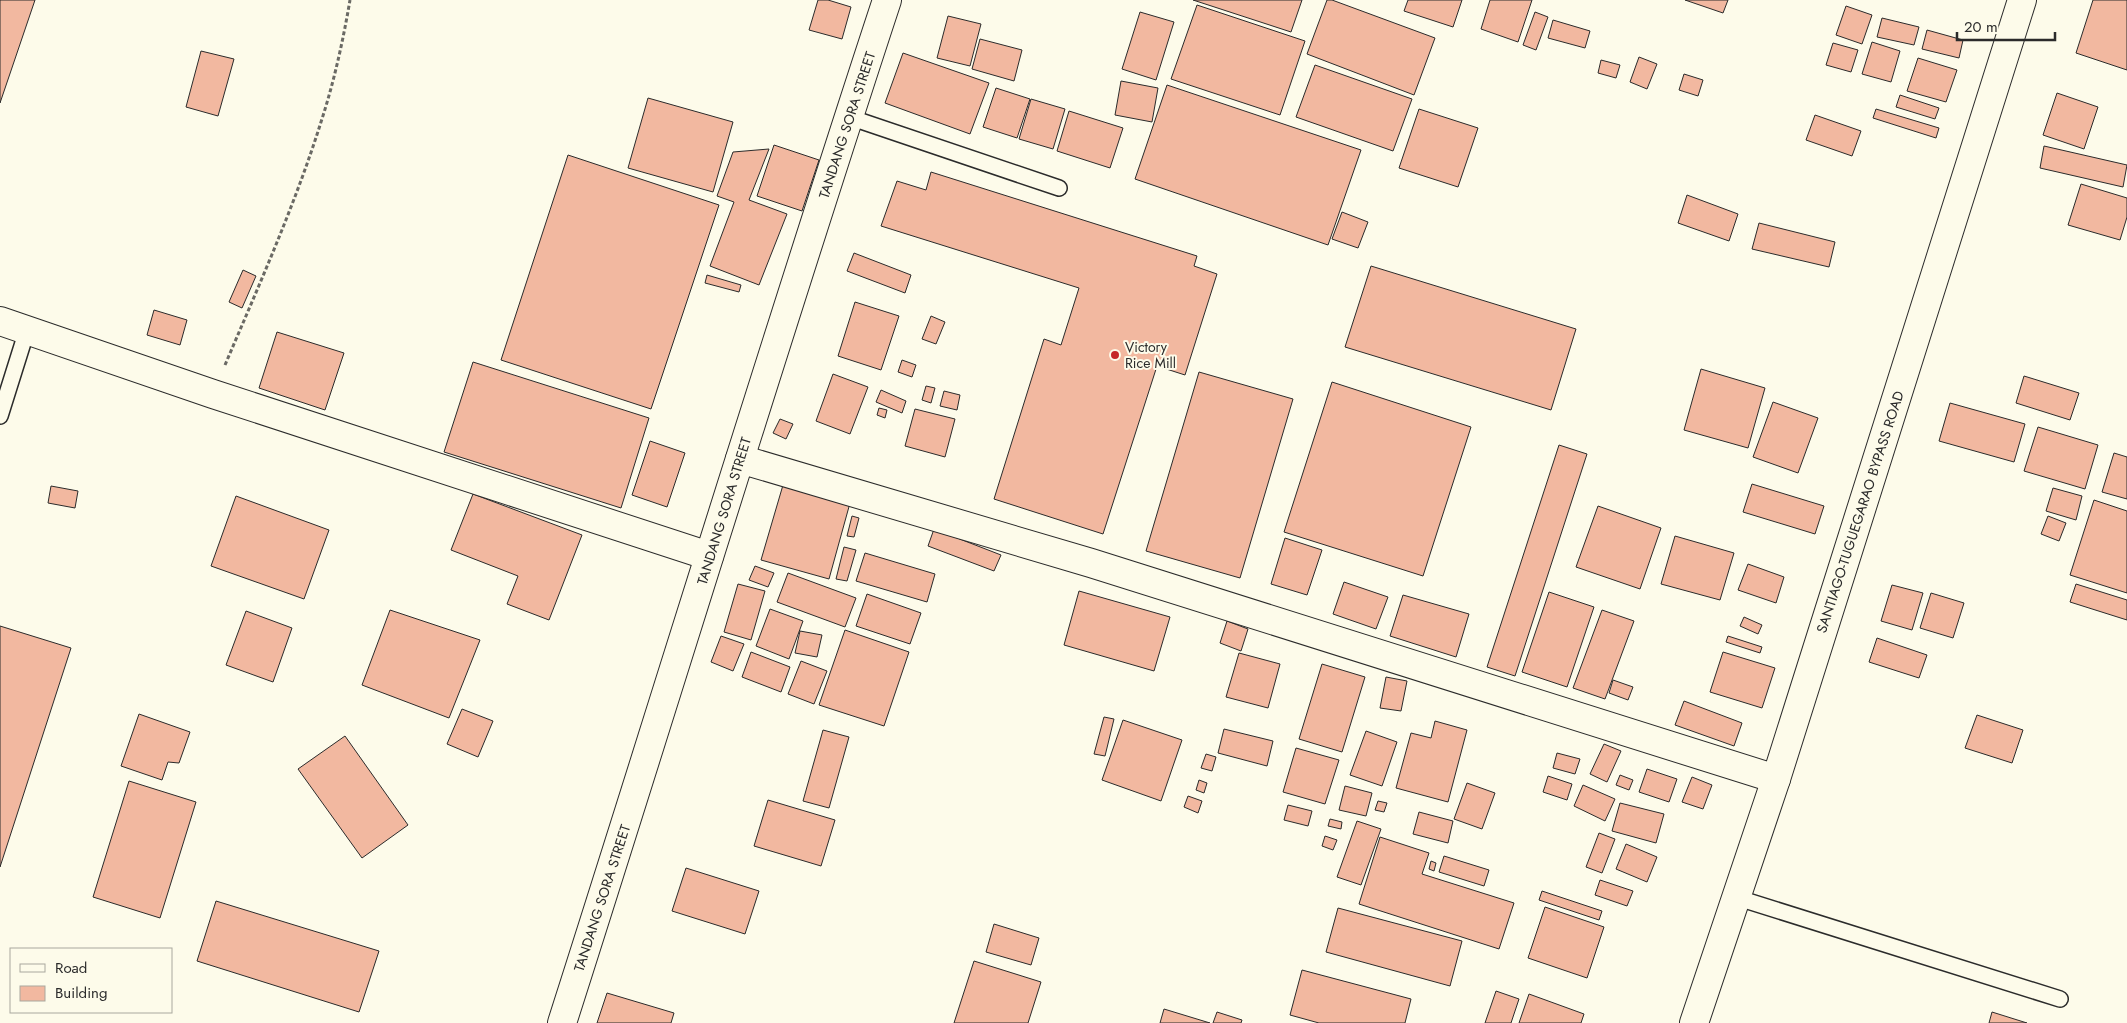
<svg xmlns="http://www.w3.org/2000/svg" width="2127" height="1023" viewBox="0 0 2127 1023" font-family="Jost,sans-serif">
<style>
.building{fill:#f2b8a0;stroke:#2b2b2b}
.lines{fill:none;stroke-linecap:round;stroke-linejoin:round}
.lane-casing{stroke:#2b2b2b;stroke-width:18}
.street-casing{stroke:#2b2b2b;stroke-width:30}
.secondary-casing{stroke:#2b2b2b;stroke-width:30}
.highway-casing{stroke:#2b2b2b;stroke-width:30}
.path{stroke:#6a6964;stroke-width:3;stroke-dasharray:4 2.5;stroke-linecap:butt}
.lane{stroke:#fdfbea;stroke-width:15}
.street{stroke:#fdfbea;stroke-width:28}
.secondary{stroke:#fdfbea;stroke-width:28}
.highway{stroke:#fdfbea;stroke-width:28}
.poi-dot{fill:#c62828;stroke:#fdfbea;stroke-width:2}
.labels{text-anchor:middle;dominant-baseline:central;stroke-width:4;stroke-linejoin:round;paint-order:stroke}
.street-label{font-size:14px;fill:#2b2b2b;stroke:#fdfbea}
.poi-label{font-size:14px;fill:#2b2b2b;stroke:#fdfbea;text-anchor:start}
</style>
<rect width="100%" height="100%" fill="#fdfbea"/>
<path class="building" d="M0 0H35L0 103Z
M818 0H828L851 7 842 39 809 30Z
M1193 0H1302L1291 32Z
M1327 0H1332L1435 38 1414 95 1307 54Z
M1408 0H1462L1453 27 1404 11Z
M1490 0H1532L1518 42 1481 29Z
M1685 0H1728L1723 13Z
M2093 0H2127V70L2076 53Z
M1197 5 1305 41 1280 115 1171 79Z
M1846 6 1872 15 1862 44 1836 35Z
M1140 12 1174 22 1156 80 1122 69Z
M1535 12 1548 17 1536 50 1523 45Z
M948 16 981 24 970 66 937 58Z
M1882 18 1919 27 1914 45 1877 37Z
M1553 20 1590 31 1585 48 1548 38Z
M1927 30 1963 40 1959 58 1922 49Z
M980 39 1022 50 1014 81 972 69Z
M1872 42 1900 51 1891 82 1862 74Z
M1833 43 1858 50 1851 72 1826 65Z
M201 51 234 59 218 116 186 107Z
M903 53 989 83 970 134 885 103Z
M1639 57 1657 64 1647 89 1630 82Z
M1918 58 1957 70 1946 102 1907 91Z
M1601 60 1620 65 1616 78 1598 73Z
M1315 65 1412 99 1393 151 1296 117Z
M1684 74 1703 80 1698 96 1679 90Z
M1121 81 1158 88 1152 122 1115 115Z
M1167 85 1361 150 1328 245 1135 179Z
M996 88 1030 99 1017 138 983 127Z
M2057 93 2098 107 2084 149 2043 135Z
M1900 95 1939 108 1935 119 1896 107Z
M648 98 733 122 713 192 628 168Z
M1031 99 1065 109 1053 149 1019 139Z
M1419 109 1478 128 1458 187 1399 168Z
M1876 109 1939 128 1936 138 1873 118Z
M1069 111 1123 128 1110 168 1057 151Z
M1815 115 1861 131 1852 156 1806 140Z
M774 145 819 160 802 211 757 196Z
M2044 146 2127 165 2123 187 2040 168Z
M769 149 749 200 787 214 759 285 710 266 734 202 717 196 733 152Z
M568 155 719 205 651 409 501 360Z
M931 172 1197 256 1194 266 1217 274 1185 375 1157 366 1103 534 994 499 1044 339 1061 345 1079 288 881 226 897 181 926 190Z
M2081 184 2127 198V217L2120 240 2068 225Z
M1687 195 1738 214 1729 241 1678 223Z
M1342 212 1368 222 1358 248 1332 239Z
M1759 223 1835 242 1829 267 1752 249Z
M854 253 911 275 905 293 847 271Z
M1371 266 1576 329 1551 410 1345 347Z
M243 270 256 276 242 308 229 302Z
M707 275 741 285 739 292 705 283Z
M855 302 899 316 881 370 838 356Z
M154 310 187 320 180 345 147 335Z
M931 316 945 322 936 344 922 339Z
M277 332 344 353 325 410 259 388Z
M902 360 916 365 912 377 898 372Z
M473 362 649 418 621 508 444 452Z
M1701 369 1765 388 1748 448 1684 430Z
M1199 372 1293 399 1240 578 1146 551Z
M833 374 868 387 850 434 816 421Z
M2024 376 2079 393 2070 420 2016 403Z
M1332 382 1471 427 1423 576 1284 532Z
M926 386 935 388 931 403 922 400Z
M881 390 906 401 902 413 876 402Z
M944 391 960 395 957 410 940 406Z
M1773 402 1818 418 1798 473 1753 457Z
M1950 403 2025 424 2014 462 1939 441Z
M879 408 887 410 885 418 877 415Z
M915 409 955 419 945 457 905 446Z
M780 419 793 424 786 439 773 433Z
M2038 427 2098 445 2085 489 2024 471Z
M650 441 685 453 667 507 632 495Z
M1559 445 1587 454 1515 676 1487 667Z
M2114 453 2127 457V499L2102 492Z
M1752 484 1824 506 1815 534 1743 512Z
M783 485 850 503 829 579 761 560Z
M51 486 78 491 75 508 48 503Z
M2053 488 2082 496 2076 520 2046 511Z
M473 494 582 535 549 620 507 604 518 576 451 550Z
M236 496 329 530 304 599 211 566Z
M2094 500 2127 511V593L2070 575Z
M1598 506 1661 528 1640 589 1576 567Z
M852 516 859 518 854 537 847 536Z
M2048 516 2066 523 2059 541 2041 534Z
M934 529 1001 555 994 571 928 546Z
M1675 536 1734 553 1720 600 1661 584Z
M1285 538 1322 550 1307 595 1271 584Z
M844 547 856 550 847 581 836 579Z
M865 553 935 574 927 602 856 581Z
M1748 564 1784 577 1776 603 1738 590Z
M755 566 774 573 768 587 749 580Z
M788 573 856 598 845 627 777 602Z
M1344 582 1388 597 1376 629 1333 614Z
M738 584 765 591 751 640 724 632Z
M2076 584 2127 600V620L2070 602Z
M1892 585 1923 593 1912 630 1881 621Z
M1079 591 1170 617 1154 671 1064 645Z
M1549 592 1594 607 1567 687 1522 672Z
M1931 593 1964 603 1953 638 1920 628Z
M867 594 921 613 910 644 856 626Z
M1403 595 1469 614 1456 657 1390 636Z
M770 609 803 621 789 659 756 646Z
M390 610 480 640 449 718 362 685Z
M1602 610 1634 621 1605 699 1573 688Z
M246 611 292 628 273 682 226 665Z
M1744 617 1762 625 1758 634 1740 626Z
M1227 621 1248 629 1241 651 1220 643Z
M0 626 71 648 0 867Z
M845 630 909 652 884 726 819 705Z
M800 631 822 635 817 657 795 653Z
M721 636 744 644 733 671 711 662Z
M1728 636 1762 647 1760 653 1726 642Z
M1877 638 1927 655 1919 678 1869 662Z
M751 652 790 667 781 692 742 677Z
M1723 652 1775 668 1762 708 1710 692Z
M1239 653 1280 664 1268 708 1226 697Z
M801 661 827 671 814 704 788 694Z
M1322 664 1365 677 1342 752 1299 739Z
M1386 677 1407 681 1401 711 1380 708Z
M1613 680 1633 687 1628 700 1609 693Z
M1684 701 1742 723 1734 746 1675 725Z
M462 709 493 721 478 757 447 744Z
M139 714 190 732 179 763 168 762 162 780 121 766Z
M1977 715 2023 730 2012 763 1965 748Z
M1104 717 1114 719 1105 756 1094 754Z
M1123 720 1182 740 1161 801 1102 780Z
M1435 721 1467 730 1448 802 1396 788 1411 733 1431 738Z
M1224 729 1273 741 1267 766 1218 753Z
M823 730 849 737 829 808 803 801Z
M1366 731 1397 742 1382 786 1350 775Z
M345 736 408 825 362 858 298 769Z
M1604 744 1621 751 1607 782 1590 774Z
M1296 748 1339 760 1325 804 1283 792Z
M1557 753 1580 759 1575 774 1553 768Z
M1206 754 1216 757 1212 771 1201 768Z
M1647 769 1677 779 1669 802 1639 792Z
M1620 775 1633 780 1629 790 1616 785Z
M1548 776 1572 784 1567 800 1543 792Z
M1692 777 1712 785 1703 809 1682 802Z
M1199 780 1207 783 1204 793 1196 790Z
M129 781 196 802 160 918 93 897Z
M1467 783 1495 793 1482 829 1454 819Z
M1583 785 1615 799 1605 821 1574 806Z
M1345 786 1372 793 1366 816 1339 810Z
M1188 796 1202 801 1198 813 1184 807Z
M768 800 835 820 821 866 754 846Z
M1378 801 1387 803 1384 812 1375 810Z
M1620 803 1664 814 1656 843 1612 831Z
M1288 805 1312 811 1308 826 1284 820Z
M1419 812 1453 821 1448 843 1413 834Z
M1330 819 1342 822 1341 829 1328 826Z
M1357 821 1381 829 1361 885 1337 877Z
M1599 833 1615 839 1602 873 1586 867Z
M1325 836 1337 840 1333 850 1322 846Z
M1380 837 1429 853 1422 874 1514 903 1499 949 1359 904Z
M1626 844 1657 857 1647 882 1616 869Z
M1444 856 1489 870 1484 886 1439 872Z
M1431 861 1436 863 1434 871 1429 869Z
M686 868 759 891 745 934 672 911Z
M1600 880 1633 891 1627 906 1595 895Z
M1542 891 1602 911 1599 920 1539 900Z
M216 901 379 951 359 1012 197 961Z
M1545 907 1604 927 1587 978 1528 958Z
M1338 908 1462 941 1450 986 1326 952Z
M994 924 1039 938 1031 965 986 952Z
M974 961 1041 982 1028 1023H954Z
M1302 970 1411 999 1405 1023H1319L1290 1015Z
M1496 991 1519 999 1511 1023H1485Z
M607 993 674 1013 671 1023H597Z
M1529 994 1584 1014 1581 1023H1519Z
M1164 1009 1210 1023H1160Z
M1217 1012 1242 1020 1241 1023H1213Z
M1992 1012 2027 1023H1989Z"/>
<g class="lines">
<defs>
<path id="lane" d="M849 117 1059 188
M0 416 27 330
M1735 897 2060 999"/>
<path id="street" d="M0 321 213 394 709 556
M740 459 1091 563 1776 779"/>
<path id="secondary" d="M562 1023C671 682 775 340 887 0"/>
<path id="highway" d="M1694 1023 1776 779 2022 0"/>
</defs>
<use href="#lane" class="lane-casing"/>
<use href="#street" class="street-casing"/>
<use href="#secondary" class="secondary-casing"/>
<use href="#highway" class="highway-casing"/>
<path class="path" d="M225 365C259 285 295 205 321 122 334 82 343 41 350 0"/>
<use href="#lane" class="lane"/>
<use href="#street" class="street"/>
<use href="#secondary" class="secondary"/>
<use href="#highway" class="highway"/>
</g>
<circle class="poi-dot" cx="1115" cy="355" r="5"/>
<g class="labels">
<g class="street-label">
<text transform="translate(847 125) rotate(-72)">TANDANG SORA STREET</text>
<text transform="translate(724 511) rotate(-73)">TANDANG SORA STREET</text>
<text transform="translate(1860 512) rotate(-72)">SANTIAGO-TUGUEGARAO BYPASS ROAD</text>
<text transform="translate(602 898) rotate(-72)">TANDANG SORA STREET</text>
</g>
<g class="poi-label">
<text x="1125" y="347">Victory<tspan x="1125" dy="16">Rice Mill</tspan></text>
</g>
</g>
<rect x="10" y="948" width="162" height="65" fill="#fdfbea" stroke="#a9a89e"/>
<rect x="20" y="964" width="25" height="8" fill="#fdfbea" stroke="#a9a89e"/>
<text x="55" y="973" font-size="15" fill="#2b2b2b">Road</text>
<rect x="20" y="986" width="25" height="15" fill="#f2b8a0" stroke="#a9a89e"/>
<text x="55" y="998" font-size="15" fill="#2b2b2b">Building</text>
<path d="M1957 32v8h98v-8" fill="none" stroke="#2b2b2b" stroke-width="2.5"/>
<text x="1964" y="32" font-size="15" fill="#2b2b2b" stroke="#fdfbea" stroke-width="4" paint-order="stroke">20 m</text>
</svg>
